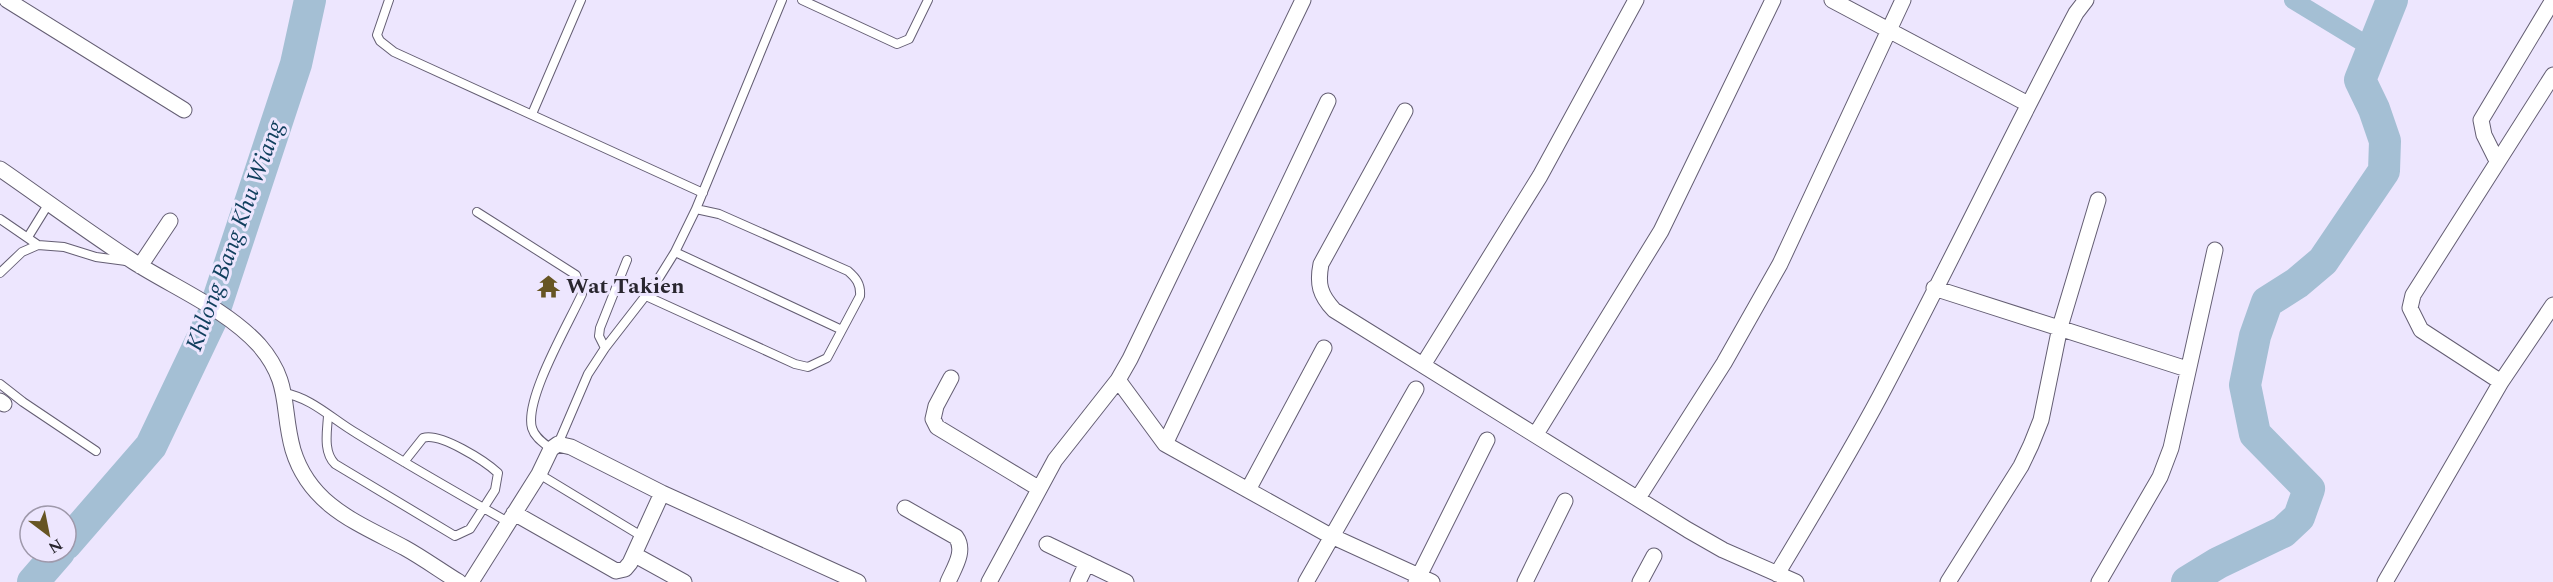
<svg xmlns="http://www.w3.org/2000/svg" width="2553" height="582" viewBox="0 0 2553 582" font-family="Spectral,serif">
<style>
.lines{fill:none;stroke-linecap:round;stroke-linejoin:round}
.canal{stroke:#a4bfd4;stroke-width:18}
.river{stroke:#a4bfd4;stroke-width:32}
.service-casing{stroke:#645e73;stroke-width:10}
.minor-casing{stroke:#645e73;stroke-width:17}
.service{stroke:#fff;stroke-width:8}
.minor{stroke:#fff;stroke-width:15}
.labels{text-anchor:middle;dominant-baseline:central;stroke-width:6;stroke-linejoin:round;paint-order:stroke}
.poi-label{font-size:22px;font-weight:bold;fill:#29262f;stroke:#ede6fe;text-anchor:start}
.water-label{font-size:24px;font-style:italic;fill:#103f5d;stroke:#ede6fe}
</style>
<rect width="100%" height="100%" fill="#ede6fe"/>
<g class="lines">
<path class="canal" d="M2293 0 2372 48"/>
<path class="river" d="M66 544 151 446 212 318 296 64 310 0
M33 582 59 552
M2187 582 2218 563 2283 532 2299 517 2309 489 2255 434 2245 385 2255 336 2267 302 2297 283 2323 261 2384 171 2385 141 2374 109 2360 80 2392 0"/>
<defs>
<path id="service" d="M389 0 377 35 380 41 394 52 703 193
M802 0 897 44 909 39 928 0
M532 114 581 0
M696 209 782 0
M477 212 576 275 582 294C569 323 524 399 532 428 535 438 544 443 551 449
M0 219 38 245
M28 237 49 203
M675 252 842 330
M0 273 22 252 38 245 64 247 96 257 126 261
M605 348 599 336 600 328 627 260
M0 384 23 402 96 451
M284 393C312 398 332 419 356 433 406 464 457 493 508 522
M328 416C327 432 323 452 335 464L455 536 470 529 495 490 498 473C485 461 440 432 423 438L404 462
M558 444 588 374 605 348 657 281 675 252 696 209 719 214 848 271C856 278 861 284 860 296L827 358 808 367 795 364 646 296
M539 474 643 537"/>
<path id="minor" d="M7 0 184 110
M1832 0 2028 104
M1405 111 1321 264C1317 284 1320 295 1334 310L1688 530 1723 550 1796 582
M2497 161 2484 135 2481 120 2553 0
M0 169C45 200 89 233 134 262 175 288 226 309 259 345 292 383 281 408 293 450 310 506 358 523 405 548 423 558 441 571 459 582
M140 266 170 221
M1934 288 2187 369
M1423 365 1540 176 1636 0
M951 378 936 406 933 419 937 427 1038 488
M1118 380 1165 444 1327 534 1432 582
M2501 382 2421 330 2410 308 2413 295 2553 75
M0 401 4 404
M1536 434 1661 231 1773 0
M1165 444 1328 101
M1248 490 1324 348
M1638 498 1724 363 1780 264 1903 0
M905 508 956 537C966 551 954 568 948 582
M514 513 616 571 625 569 630 563 662 493
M1047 544 1126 582
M635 555 684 582
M1777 574C1814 512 1852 450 1886 385 1951 262 2011 136 2076 13L2086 0
M471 582 539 474 551 449 558 444 571 447 662 493 858 582
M989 582 1055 460 1118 380 1130 359 1303 0
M1078 582 1087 563
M1306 582 1416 389
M1416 582 1487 440
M1525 582 1565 501
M1640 582 1654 556
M1948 582 2021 466 2031 445 2041 420 2060 327 2098 200
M2099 582 2160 477 2171 448 2215 250
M2385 582 2501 382 2553 305"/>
</defs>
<use href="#service" class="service-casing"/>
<use href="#minor" class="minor-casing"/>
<use href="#service" class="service"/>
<use href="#minor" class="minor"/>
</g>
<defs>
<symbol id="temple-bare" viewBox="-9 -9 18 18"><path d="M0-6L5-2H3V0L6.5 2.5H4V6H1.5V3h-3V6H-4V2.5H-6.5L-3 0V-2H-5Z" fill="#675523" stroke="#ede6fe" stroke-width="2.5" paint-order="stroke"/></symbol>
</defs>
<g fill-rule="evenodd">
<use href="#temple-bare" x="532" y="270" width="33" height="33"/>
</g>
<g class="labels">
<g class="poi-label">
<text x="566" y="286">Wat Takien</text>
</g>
<g class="water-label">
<text transform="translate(235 236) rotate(-70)">Khlong Bang Khu Wiang</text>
</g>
</g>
<g transform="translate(48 534) rotate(148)"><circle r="28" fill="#ede6fe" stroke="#9f99ab" stroke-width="1.5"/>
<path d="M0-4.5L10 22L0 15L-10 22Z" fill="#675523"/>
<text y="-9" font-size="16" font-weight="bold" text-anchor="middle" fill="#29262f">N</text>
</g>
</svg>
